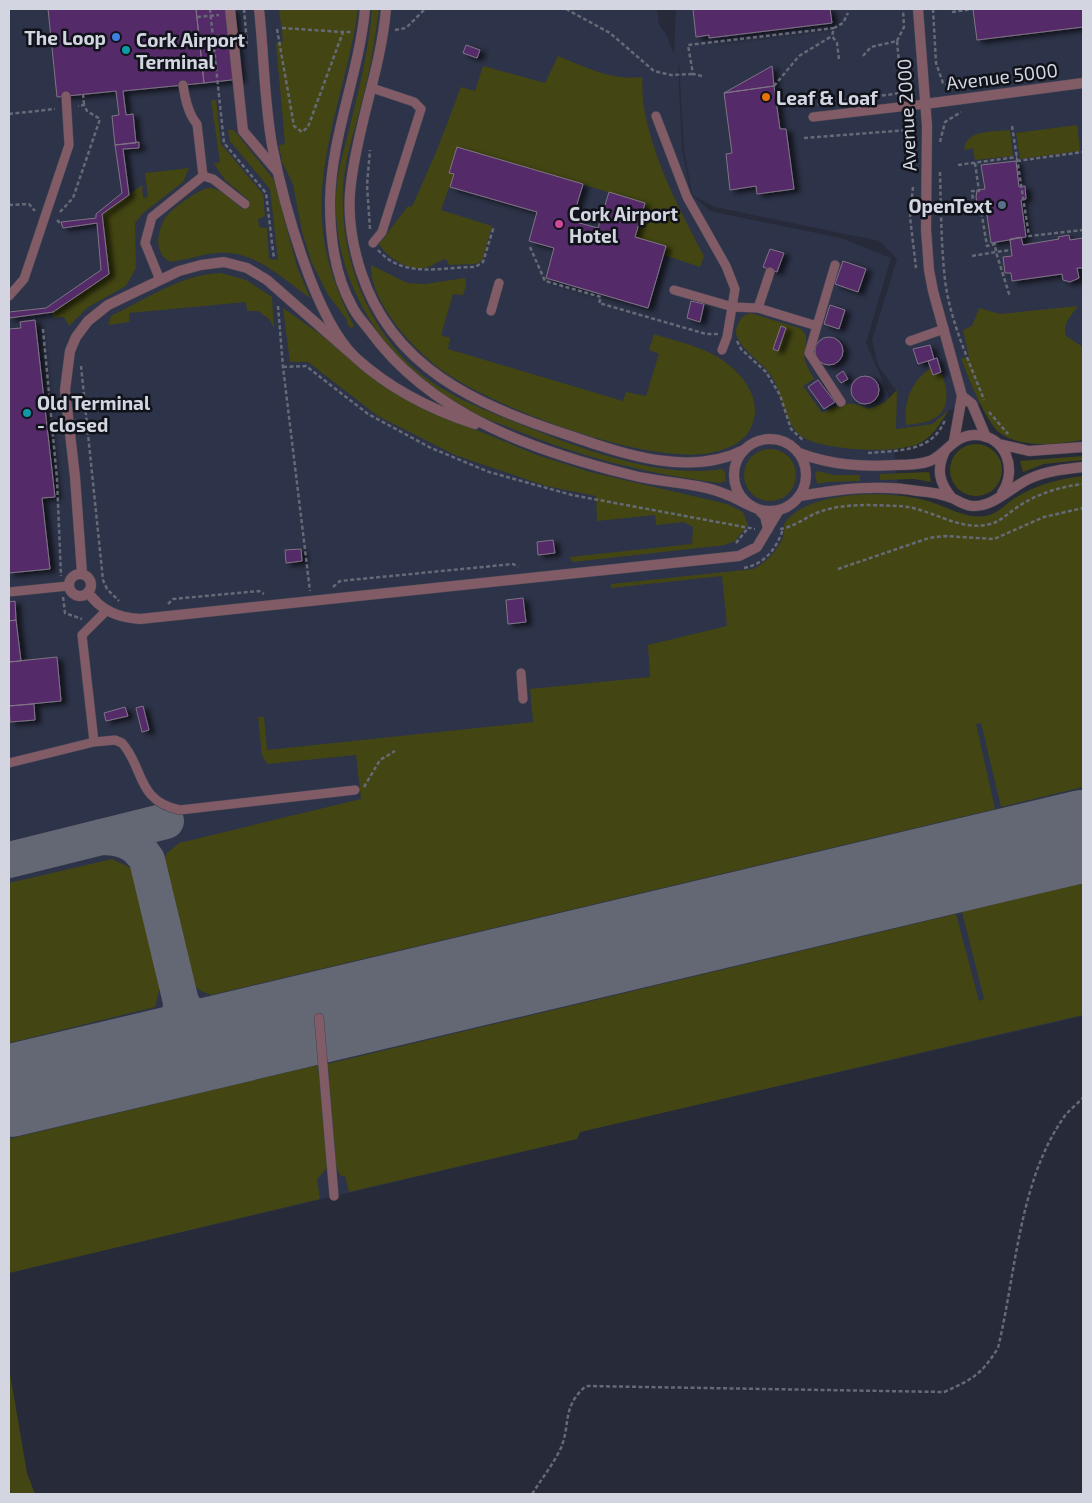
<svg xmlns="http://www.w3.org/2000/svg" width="1092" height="1503" viewBox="0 0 1092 1503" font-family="'Exo 2',sans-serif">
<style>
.built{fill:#2d3348}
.green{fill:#434612}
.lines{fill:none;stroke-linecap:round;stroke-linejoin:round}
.taxiway{stroke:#646774;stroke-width:36}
.runway{stroke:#646774;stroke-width:92}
.building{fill:#542968;stroke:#7f7485;filter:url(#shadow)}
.service-casing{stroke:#424654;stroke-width:10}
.minor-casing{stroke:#424654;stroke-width:11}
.tertiary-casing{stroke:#424654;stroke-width:11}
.path{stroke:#666a77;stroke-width:2.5;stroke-dasharray:4 2.5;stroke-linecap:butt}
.service{stroke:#815b65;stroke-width:9}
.minor{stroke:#815b65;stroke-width:10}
.tertiary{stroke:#815b65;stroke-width:10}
.shop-dot{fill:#3f7fe0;stroke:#11131a;stroke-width:2}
.culture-dot{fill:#0f9aa8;stroke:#11131a;stroke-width:2}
.food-dot{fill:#e8710a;stroke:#11131a;stroke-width:2}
.service-dot{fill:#5c6f8a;stroke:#11131a;stroke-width:2}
.hotel-dot{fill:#d1479c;stroke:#11131a;stroke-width:2}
.labels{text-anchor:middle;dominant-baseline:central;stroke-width:5;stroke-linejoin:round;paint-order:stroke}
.poi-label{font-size:19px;font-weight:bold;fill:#d3d6e0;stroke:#11131a;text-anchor:start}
.street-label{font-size:19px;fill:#d3d6e0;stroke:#11131a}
</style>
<defs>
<filter id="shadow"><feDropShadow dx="5.5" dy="3" stdDeviation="2.5" flood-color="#0009"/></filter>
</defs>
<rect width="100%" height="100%" fill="#262a39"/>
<path class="built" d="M9 9H657L659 24 666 34 674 54 676 9H1083V415L990 402 949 410 932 424 896 429V390L878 366 872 340 897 259 879 241 715 207 692 195 684 149 679 65H678L682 149 691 194 710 211 841 238 891 258 866 343 888 393 910 599 1083 568V1016L580 1132 577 1139 9 1273Z"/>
<path class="green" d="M279 9H358C348 85 312 162 324 240 329 271 340 298 354 326L352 328 348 326 347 320 327 293 311 261 302 231 293 184 282 162 279 145 285 144 276 43 283 41Z
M372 9H379C375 40 370 71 362 101 355 130 344 160 343 190 340 255 366 326 415 369 448 398 493 413 532 429 587 451 663 479 722 469L725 472 726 481 720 483C648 474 580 457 513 429 493 421 472 414 454 403 382 359 332 280 336 194 337 173 343 154 348 134 358 93 369 51 372 9Z
M558 56C585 67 612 81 642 77 643 85 642 92 643 100 650 154 679 209 704 256L700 267 664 255 666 246 635 237 645 203 457 147 449 172 454 174 441 210 492 226 482 261 475 264 449 265 446 259C438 261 434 265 428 267 411 273 387 258 379 244L408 206 412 207 437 150 461 87 475 91 483 66 545 83Z
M211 100H216L221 144 263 194 265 216 258 219 259 227 267 228 269 259 278 260 270 189 230 141 228 130H234L274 180 297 267 310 298C281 278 256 250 217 253 202 254 186 260 171 262 153 254 157 232 165 218 170 210 201 187 210 188 222 189 233 201 242 209L249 200 225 180 214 164 220 162Z
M1077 125 1080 151 1020 159 1016 133Z
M1010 130 1013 156 975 160 973 148 964 150C966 129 993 132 1010 130Z
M189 168 183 182 143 213 135 223 136 268 126 286 88 307 69 326 64 317 53 318V312L109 274 102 214 142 185 143 198 148 197 145 173Z
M371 265 407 283 425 284 465 278 466 286 463 295 453 294 441 335 450 338 448 349 623 401 626 392 646 396 659 354 649 350 654 334C672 340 691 344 708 352 733 363 763 392 753 422 747 442 729 449 710 453 646 465 497 409 443 371 415 351 370 303 371 265Z
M221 273 246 280 272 297 274 328 269 319 258 311H247L246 302 129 313V322L108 325 111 316C146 299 182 274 221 273Z
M1078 306C1071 316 1062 324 1066 336L1083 347V440C1058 444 1022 449 1000 433 986 423 967 375 961 358H969L963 330 972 326 979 308 1000 314Z
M283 308 428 410 537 455 590 472 727 504 743 512 748 525 735 541 725 545 573 562 569 557 692 544 693 527 684 522 656 525 655 515 597 521 596 496 546 486 455 455 378 416 308 362H290Z
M750 313 799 328C813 336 802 348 805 361 807 367 811 373 814 379L803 386 822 413C841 403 849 400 869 409L885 402 897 390 896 429 932 424 949 410C941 422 934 435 922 442 902 455 818 451 800 435 784 422 783 395 772 377 762 361 742 352 736 334 735 329 739 322 742 317Z
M931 368 933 375 941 372C955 408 942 423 906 425 903 402 911 381 931 368Z
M950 470a26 26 0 1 1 52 0a26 26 0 1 1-52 0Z
M744 475a26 26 0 1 1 52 0a26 26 0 1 1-52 0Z
M1083 456V460L1044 464 1023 472 1020 461Z
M817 471 835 475H860V481L827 482 817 484 815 473Z
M929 472 931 482 914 479 880 480V474Z
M1083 476V787L1001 807 981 723 976 724 995 809 211 995 201 991 189 981 162 866 166 854 179 843 361 799 356 755 267 764 262 755 258 717H264L267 750 533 722 530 689 650 677 648 645 727 626 722 576 611 588V584L753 569C769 561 787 542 784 524 806 490 889 490 924 500 945 505 963 519 986 516 997 514 1006 504 1015 498 1035 485 1059 479 1083 476Z
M112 859 137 871 161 982 155 1007 9 1043V883Z
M1083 883V1015L580 1132 577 1139 349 1192 345 1176H341L335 1166 327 1064 956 914 979 1001 984 999 962 912Z
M318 1065 328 1161 327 1168 317 1179 320 1199 9 1273V1139Z
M9 1368 27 1473 35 1494H9Z"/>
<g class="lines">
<path class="taxiway" d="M101 837C121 837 136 842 147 860L181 1002C197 1031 210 1036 243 1036
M9 860 166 821
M145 1059C169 1045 181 1030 181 1002"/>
<path class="runway" d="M9 1091 1083 836"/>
</g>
<path class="building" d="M48 9H196L204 83 123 91 126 115 133 114 136 143 115 145 112 116 119 115 116 91 57 97Z
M196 9H233L240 79 204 83Z
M693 9H830L832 23 709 38V35L696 37Z
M973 9H1083V27L977 40Z
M466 45 480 50 477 58 463 53Z
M772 66 774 86 724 93Z
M774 86 780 129H786L794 189 757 194 756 186 730 190 726 154 732 153 724 93Z
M139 142V148L123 149 129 195 102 214 109 274 53 312 9 318V312L46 308 101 270 97 223 63 228 61 222 96 218V214L122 193 115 145Z
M457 147 583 184 572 221 598 228 609 192 645 203 635 237 666 246 648 308 546 278 554 248 529 241 537 212 450 187 454 174 449 173Z
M1016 161 1019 187 1025 186 1026 199 1021 200 1026 237 991 243 986 208 978 209 976 197 977 190 985 189 981 165Z
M1069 235 1070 240 1083 238V268H1077L1079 278 1070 282 1063 280 1062 274 1012 281 1011 273H1005L1003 257 1012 256 1010 239 1021 237 1023 245 1059 239 1058 237Z
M770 249 784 253 777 272 763 267Z
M843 261 866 269 858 292 835 284Z
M691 301 704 304 700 322 687 318Z
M830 305 845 310 839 329 824 324Z
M35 320 55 497 42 498 50 569 9 573V329L21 328 20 322Z
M781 326 786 328 778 351 773 349Z
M815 351a14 14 0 1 1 28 0a14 14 0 1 1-28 0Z
M930 345 934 359 918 364 913 349Z
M937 358 941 372 933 375 928 361Z
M843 371 848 379 841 383 836 376Z
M851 390a14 14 0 1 1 28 0a14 14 0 1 1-28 0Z
M818 380 835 402 824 409 808 387Z
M553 540 555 553 538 555 537 542Z
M301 549 302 561 286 563 285 550Z
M523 598 526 622 508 624 506 600Z
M15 601 16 620 9 621V602Z
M16 620 21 661 9 662V621Z
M57 657 61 701 9 706V662Z
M34 704 35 720 10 722 9 706Z
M143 706 149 730 142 732 136 708Z
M125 707 128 716 106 721 104 713Z"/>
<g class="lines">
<defs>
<path id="service" d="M372 88 414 102 421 109 382 232 373 243
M656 116 687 197 726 266 735 289 727 337 722 350
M813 117 925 104
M203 176 213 179 245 204
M835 265 809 353 841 402
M770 272 758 308 817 326
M160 280 145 243 152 217 203 176 197 124C188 114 185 98 183 85
M674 290 733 307 758 308
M9 296 24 279 69 145 66 96
M491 311 499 283
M910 341 944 329
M9 592 68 586
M521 673 523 699
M94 742 115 740 122 743C144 767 136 801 180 810L355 790
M9 763 94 742 82 635 107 610
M319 1018 334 1196"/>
<path id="minor" d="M230 9 243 131 277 171
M259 9C264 54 264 100 272 145 283 201 314 319 356 358 389 388 432 410 475 424
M365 9C359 74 331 136 330 202 330 236 335 276 352 306 356 315 364 323 370 331 431 415 534 451 631 475 661 483 696 482 725 494 734 497 744 503 753 507
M386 9C381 68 358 124 351 183 347 212 352 244 361 272 392 368 477 405 565 434 621 453 688 478 744 450
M918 9 927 126 926 229 929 270 933 291 962 396
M925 104 1083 83
M962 396 972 404 986 437
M954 441 962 396
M760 511 765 516 768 529
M82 573 75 477 65 390 70 351 76 337 88 321 108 305 179 271 201 265 224 262 247 268 267 280 355 357
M69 585a11 11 0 1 1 22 0a11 11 0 1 1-22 0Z
M88 592C100 610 119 618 140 619L739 556 757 547 779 510"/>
<path id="tertiary" d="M734 475a36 36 0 1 1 72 0a36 36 0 1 1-72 0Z
M999 444 1029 451 1083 447
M945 451C936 469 939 483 952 498
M799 453C831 465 861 467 896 465 907 465 919 465 930 461 946 454 954 435 975 435 1006 435 1018 470 1002 493
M800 496C839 489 879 484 918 491 929 492 942 494 952 498 959 501 965 506 973 506 994 507 1012 486 1031 478 1047 471 1065 469 1083 467"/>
</defs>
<use href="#service" class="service-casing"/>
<use href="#minor" class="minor-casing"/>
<use href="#tertiary" class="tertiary-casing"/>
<path class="path" d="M210 9 224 143 266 193 274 259
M244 9 247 44
M566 9 610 33 654 71 671 75 693 74
M933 9 936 63 943 83 953 88
M952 12 973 9
M197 17 219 15
M282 28 343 32
M277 29 294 126 302 132 308 127 343 32H351
M395 30 406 28 425 9
M897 41 904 27 903 9
M863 56 871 47 897 41 902 95
M839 59 837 43 832 36 834 28 843 23 848 13
M702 76 693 74 688 45 834 28
M774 86 799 56 832 36
M83 94 84 105
M811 105 901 93
M9 114 55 109
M910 116 908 141 914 156
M1012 126 1029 236 1083 230
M804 138 907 130 916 126
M940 142 945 122 961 112
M1017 161 1083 152
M975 163 979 191H972L974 211 981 210 987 246 995 244 996 252 1011 250
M958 165 1017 157
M940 172C941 208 941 244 945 280 950 321 969 361 984 400
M913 187 910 217 916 268
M9 205 29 204 35 211
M60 212 73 198 100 119 87 111 84 105 78 106
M57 220 62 225
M370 229 367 185 370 150
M530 247 545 281 601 297 599 303 706 334H718
M378 250C404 279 440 267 475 267L483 262 494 226
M972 256 996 252 1010 297
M278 306 283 367 310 591
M43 329 57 479 61 576
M737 341 741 349 766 372 780 395 791 429 804 441
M81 366 103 580 107 589 119 601
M283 367 306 366 368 414 431 448 489 472 572 495 755 529
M989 412 1008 434
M868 453C898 450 932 453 945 420
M780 529C794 527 806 517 819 512 843 503 872 505 898 506 929 507 955 530 986 525 999 523 1006 515 1016 508 1036 494 1059 487 1083 484
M736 543 748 528
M744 568C765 564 777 548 783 529
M838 569 929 538 945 536 994 539 1044 517 1083 508
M333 587 340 581 513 564 518 567
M63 597 65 613 82 619
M168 604 173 599 259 591 264 594
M364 787 380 760 395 751
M532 1494C541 1480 551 1467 559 1452 572 1427 560 1408 586 1386L944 1392C973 1379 981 1375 998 1348 1016 1273 1019 1181 1064 1117 1069 1110 1077 1104 1083 1098"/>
<use href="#service" class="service"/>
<use href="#minor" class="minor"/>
<use href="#tertiary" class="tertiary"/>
</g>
<circle class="shop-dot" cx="116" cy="37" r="5"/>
<g class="culture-dot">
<circle cx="126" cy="50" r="5"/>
<circle cx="27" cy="413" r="5"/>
</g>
<circle class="food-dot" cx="766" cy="97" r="5"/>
<circle class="service-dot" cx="1002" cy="205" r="5"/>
<circle class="hotel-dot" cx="559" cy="224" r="5"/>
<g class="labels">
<g class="poi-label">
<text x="106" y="37" text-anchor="end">The Loop</text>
<text x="136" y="39">Cork Airport<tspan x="136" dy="22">Terminal</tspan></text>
<text x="776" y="97">Leaf &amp; Loaf</text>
<text x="992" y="205" text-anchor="end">OpenText</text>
<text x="569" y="213">Cork Airport<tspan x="569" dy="22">Hotel</tspan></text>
<text x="37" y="402">Old Terminal<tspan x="37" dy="22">- closed</tspan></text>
</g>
<g class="street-label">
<text transform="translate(1002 76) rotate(-7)">Avenue 5000</text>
<text transform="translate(906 115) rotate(-93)">Avenue 2000</text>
</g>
</g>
<rect width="1092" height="1503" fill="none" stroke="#d3d6e0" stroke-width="20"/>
</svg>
